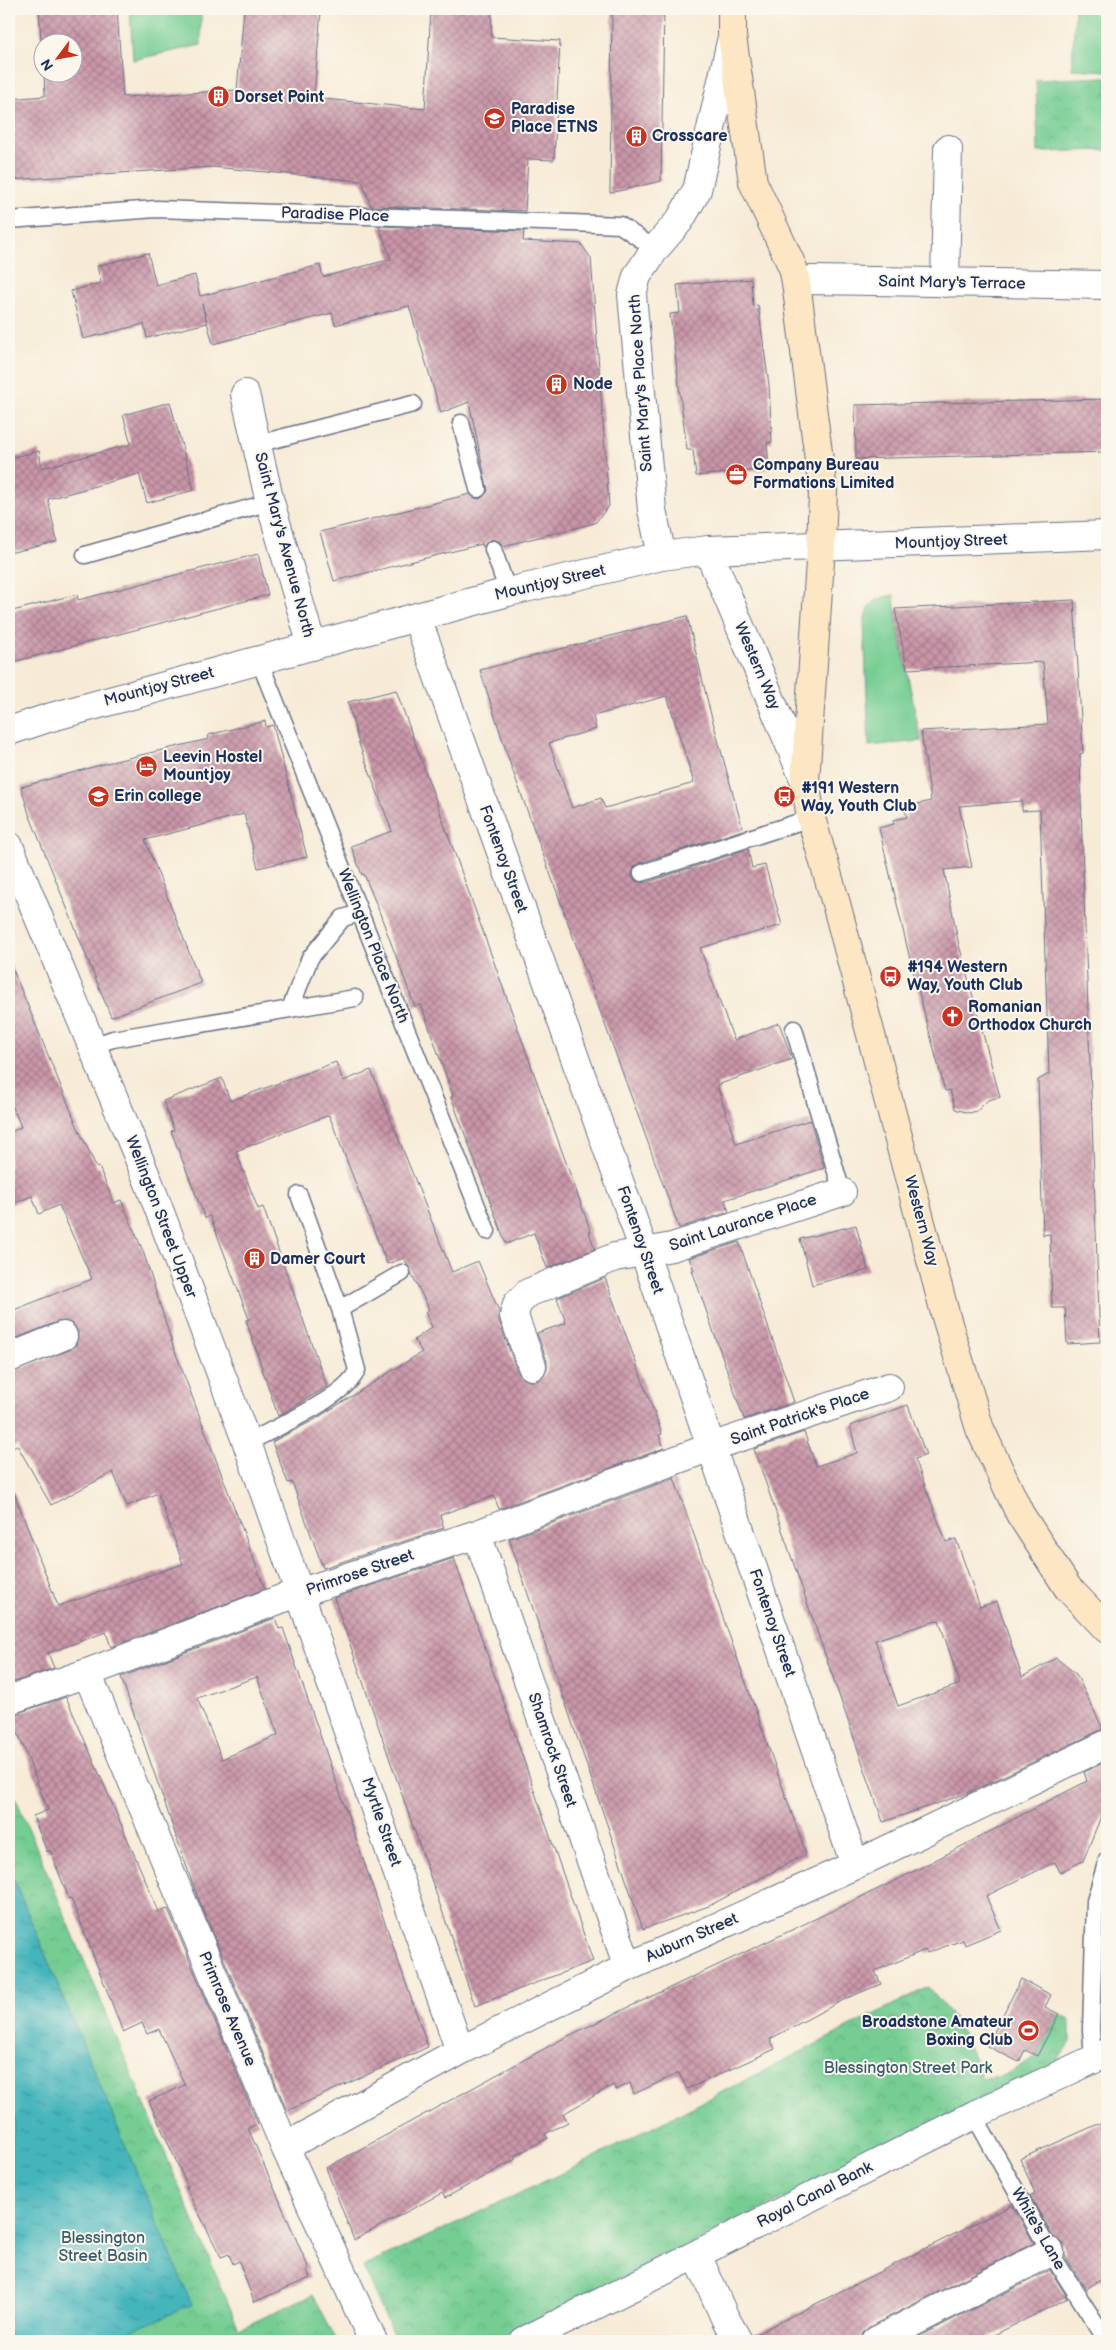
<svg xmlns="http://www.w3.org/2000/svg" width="1116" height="2350" viewBox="0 0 1116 2350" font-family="'Balsamiq Sans',sans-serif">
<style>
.green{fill:#75cd93;stroke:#487e78}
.park{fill:url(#park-crowns);stroke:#487e78}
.water{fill:url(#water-ripples);stroke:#30728d}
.building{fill:url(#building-cross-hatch);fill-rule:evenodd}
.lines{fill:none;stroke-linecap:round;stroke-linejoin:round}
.service-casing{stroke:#687188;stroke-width:19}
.minor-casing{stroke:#687188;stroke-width:30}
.tertiary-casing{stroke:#687188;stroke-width:30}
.secondary-casing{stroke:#687188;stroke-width:30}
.service{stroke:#fff;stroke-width:16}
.minor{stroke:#fff;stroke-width:28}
.tertiary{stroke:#fff;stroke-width:28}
.secondary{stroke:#fce6c4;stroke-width:28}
.labels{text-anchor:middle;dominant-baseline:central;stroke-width:4;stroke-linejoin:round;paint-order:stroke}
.poi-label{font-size:16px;font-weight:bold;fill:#1b2f5e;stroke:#fbf7ec;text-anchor:start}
.street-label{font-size:16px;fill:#1b2f5e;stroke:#fbf7ec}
.park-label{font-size:16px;fill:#365e6e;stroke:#fbf7ec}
</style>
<defs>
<pattern id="park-crowns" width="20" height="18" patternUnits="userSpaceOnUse" patternTransform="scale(1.25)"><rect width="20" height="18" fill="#75cd93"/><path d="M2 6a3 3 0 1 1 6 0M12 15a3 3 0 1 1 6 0" fill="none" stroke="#65b081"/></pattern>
<pattern id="water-ripples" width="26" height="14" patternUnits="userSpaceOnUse" patternTransform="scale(1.25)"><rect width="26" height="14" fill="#45b5bc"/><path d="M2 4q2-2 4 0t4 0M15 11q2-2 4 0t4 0" fill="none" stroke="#39949c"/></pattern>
<pattern id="building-cross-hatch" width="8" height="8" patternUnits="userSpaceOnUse" patternTransform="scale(1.25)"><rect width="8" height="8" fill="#ca96a8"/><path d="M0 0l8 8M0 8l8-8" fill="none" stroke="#a37b8c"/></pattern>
</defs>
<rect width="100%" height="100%" fill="#fbf7ec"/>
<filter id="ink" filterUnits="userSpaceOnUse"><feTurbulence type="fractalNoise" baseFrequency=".02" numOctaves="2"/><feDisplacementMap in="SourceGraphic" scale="10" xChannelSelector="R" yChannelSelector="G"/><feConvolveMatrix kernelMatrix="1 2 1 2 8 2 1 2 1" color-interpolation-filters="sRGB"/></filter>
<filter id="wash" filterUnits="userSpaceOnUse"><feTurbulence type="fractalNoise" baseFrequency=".0096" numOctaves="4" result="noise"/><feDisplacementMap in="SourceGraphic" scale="20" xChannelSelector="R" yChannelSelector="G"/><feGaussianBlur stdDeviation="1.12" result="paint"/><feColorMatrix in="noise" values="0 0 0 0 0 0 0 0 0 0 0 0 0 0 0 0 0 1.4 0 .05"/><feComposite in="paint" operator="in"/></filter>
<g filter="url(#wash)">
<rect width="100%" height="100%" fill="#f7ebd7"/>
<path class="green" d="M130 9H193L201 11V45L133 60Z
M1075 9H1107V71L1072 69Z
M894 595 896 618 921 741 869 746 864 622C870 601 873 599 894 595Z"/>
<path class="park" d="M1107 77V150L1038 152 1036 80Z
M9 1782 239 2329 313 2294 337 2341H9Z
M928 1987 956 2021 983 2078 1003 2076 1037 2056 1059 2014 1070 2019V2044L1052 2068 493 2341H396L363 2267 577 2166Z"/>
<path class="water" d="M9 1868 192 2305 107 2341H9V2148C15 2133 18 2116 9 2102Z"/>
<g id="blocks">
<path class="building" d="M39 9H117L123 97 237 90 244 9H321L314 98 425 109 431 9H492L491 37 560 41 554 160 528 159 525 211 371 206 362 181 213 167 9 180V99L45 96 44 72H72V42H42V54Z
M612 9H664L661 181 610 193Z
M379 226 524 231 523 241 581 244 591 258 609 506 595 523 503 546 499 541 490 539 483 547 482 544 334 581 320 532 470 494 475 498 480 499 488 491 469 402 441 413 409 306 335 325 332 313 213 344 202 304 207 323 147 338 144 324 83 339 71 291 101 283 97 266 148 253 156 285 195 275 200 296 320 265 323 277 391 259Z
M751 279 753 306 758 305 769 385 772 442 767 443 769 469 696 476 693 450H687L670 314 680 313 677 285Z
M1107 399V452L856 459 855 405Z
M170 402 194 490 147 503 139 474 48 499 57 542 9 553V458L39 451 42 468 131 444 123 415Z
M258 554 268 595 9 663V612L77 594 78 600Z
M1074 600 1083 753 1080 754 1082 843 1100 1342 1067 1344 1065 1308H1052L1050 1234 1043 1235 1038 1080 1049 1074 1040 810 1022 811V801L959 806 972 867 944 870 958 941 1000 1097 988 1100 977 1111 969 1113 955 1109 950 1090 945 1091 909 955 879 828 894 824 893 820 907 817 904 807 931 801 921 731 1048 724 1043 662 907 669 895 609Z
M687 616 710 711 743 830 639 863 634 867 632 876 636 881 645 883 748 849 752 868 765 865 782 925 700 948 734 1040 779 1023 792 1059 717 1085 736 1144 810 1120 824 1168 725 1200 729 1212 679 1228 511 766 480 670ZM667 696 694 783 605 808 601 798 572 808 549 743 596 729 593 716Z
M396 690 591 1232H589L595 1249 547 1268 534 1233 506 1244 451 1097 453 1096 421 1004 415 1007 379 911 364 874 362 875 351 846 392 831 359 744 348 702Z
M265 721 266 727 273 725 307 857 258 868 244 814 145 840 201 983 111 1017 29 814 21 787 111 762 209 739 208 735Z
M9 960 78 1128 97 1168 99 1167 114 1203 121 1200 143 1251 173 1346 265 1589 111 1647 106 1632 48 1653 54 1668 9 1684V1486L11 1485 58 1606 183 1564 158 1493 127 1506 113 1472 51 1505 17 1445 9 1449V1373L69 1350 76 1345 78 1338V1331L73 1324 65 1321 57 1322 9 1341V1312L92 1279 59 1205 39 1214 32 1196 9 1205V1133L21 1127 9 1098Z
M336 1062 343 1081 371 1070 452 1272 478 1261 499 1311V1321L517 1371 522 1378 530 1381 538 1380 544 1376 547 1369V1361L537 1333 566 1323 557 1298 605 1278 662 1434 659 1435 664 1448 499 1509 494 1496 440 1515 444 1528 323 1568 292 1482 288 1483 272 1442 314 1420 422 1352 414 1340 432 1327 425 1312 429 1309 404 1258 387 1264 329 1115 236 1151 258 1209 263 1207 327 1387 278 1416 246 1320 249 1319 210 1216 205 1218 171 1131 174 1130 163 1101 222 1078 230 1101Z
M856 1225 868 1270 812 1285 800 1239Z
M739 1242 794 1402 744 1419 692 1270H694L689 1258Z
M908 1405 926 1455 915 1459 946 1542 956 1539 980 1607 997 1601 1022 1677 1056 1658 1076 1674 1103 1729 968 1793 883 1822 754 1449 804 1432 816 1466 857 1453 850 1426ZM939 1620 960 1684 898 1706 875 1640Z
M674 1478 806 1854 709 1906 643 1929 509 1539Z
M454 1558 593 1961 475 2006 334 1598Z
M275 1618 279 1629 283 1628 428 2047 287 2111 193 1885 121 1677ZM257 1677 278 1735 222 1759 197 1698Z
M66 1697 159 1912 168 1909 258 2124 248 2128 309 2269 307 2270 310 2278 254 2302 239 2261 233 2264 229 2254 221 2257 186 2188 188 2187 149 2101 185 2085 159 2029 147 2034 142 2023 123 2032 71 1898 69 1899 50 1850 47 1852 33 1816 48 1810 11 1715Z
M1107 1761V1827L1102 1814 1083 1861 1060 1872 1055 1862 986 1896 1001 1930 965 1945 963 1940 927 1953 925 1950 875 1971 881 1984 847 1998 770 2039 775 2049 687 2089 679 2073 634 2094 630 2083 616 2090 613 2085 563 2114 568 2122 545 2134 548 2138 514 2156 516 2159 445 2198 442 2193 354 2240 326 2168 566 2037 897 1880 1087 1781 1084 1772Z
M1021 1979 1051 1995 1045 2007 1059 2014 1037 2056 1025 2050 1019 2062 987 2046Z
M1107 2120V2276L1086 2289 1065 2256 1064 2244 1053 2237 1030 2196 1035 2193 1020 2159Z
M1012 2205 1034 2243 869 2327 863 2333 861 2341H754L752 2336Z
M1050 2270 1068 2298 982 2341H910Z"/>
</g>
</g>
<g filter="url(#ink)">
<use href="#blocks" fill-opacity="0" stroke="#687188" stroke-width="1"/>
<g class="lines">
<defs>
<path id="service" d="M9 220 156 209 572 223 620 225 655 249
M461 423 478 489
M257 444 413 404
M493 549 508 592
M85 555 270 502
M259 660 487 1231
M642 873 811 818
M290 1009 310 958 343 918 360 913
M794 1029 842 1192
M92 1046 113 1039 355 998
M340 1309 402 1273
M247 1443C273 1429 348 1396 357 1370L340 1309 299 1195
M1093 2060 1091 2030 1095 1901 1107 1860
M974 2115 1050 2252 1107 2341"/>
<path id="minor" d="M796 282 813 280 1107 285
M945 283 948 149
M245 394 270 502 312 646
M417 618 637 1231 855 1865
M9 846 149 1183 247 1443 460 2051
M9 1358 63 1336
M532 1366 514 1316 517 1304 528 1293 615 1257 672 1247 842 1192
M477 1534 628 1967
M87 1673 285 2147 373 2341
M9 1700 87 1673 281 1599 477 1534 711 1447 889 1387
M285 2147 460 2051 628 1967 855 1865 1107 1744
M697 2255 725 2318 738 2341
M524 2341 974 2115 1107 2053
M876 2341 1050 2252"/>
<path id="tertiary" d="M708 550 805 781
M662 556 652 510 632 295 637 276 655 249 680 220 697 190 732 37
M9 731 48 718 508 592 662 556 708 550 1107 535"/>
<path id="secondary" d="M732 9V36L753 182 793 268 796 282 823 491 821 547 805 781 811 818 837 907 946 1317 980 1429 1020 1514 1068 1588 1107 1629"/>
</defs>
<use href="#service" class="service-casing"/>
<use href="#minor" class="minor-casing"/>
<use href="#tertiary" class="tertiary-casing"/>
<use href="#secondary" class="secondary-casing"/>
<use href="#service" class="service"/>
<use href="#minor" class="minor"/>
<use href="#tertiary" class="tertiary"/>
<use href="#secondary" class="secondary"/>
</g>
</g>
<defs>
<symbol id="building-disc" viewBox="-11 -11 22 22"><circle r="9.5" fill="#c8321e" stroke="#fbf7ec"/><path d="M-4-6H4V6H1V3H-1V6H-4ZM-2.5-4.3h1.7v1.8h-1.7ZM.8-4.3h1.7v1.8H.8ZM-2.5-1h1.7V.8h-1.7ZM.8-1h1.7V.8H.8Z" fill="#fff"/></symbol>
<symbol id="school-disc" viewBox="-11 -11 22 22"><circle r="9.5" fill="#c8321e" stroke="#fbf7ec"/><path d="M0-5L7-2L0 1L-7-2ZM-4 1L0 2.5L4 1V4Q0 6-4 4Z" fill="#fff"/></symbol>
<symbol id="office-disc" viewBox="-11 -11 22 22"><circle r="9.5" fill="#c8321e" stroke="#fbf7ec"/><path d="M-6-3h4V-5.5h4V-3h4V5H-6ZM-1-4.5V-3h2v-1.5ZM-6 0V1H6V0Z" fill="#fff"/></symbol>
<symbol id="hotel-disc" viewBox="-11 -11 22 22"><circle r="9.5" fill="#c8321e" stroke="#fbf7ec"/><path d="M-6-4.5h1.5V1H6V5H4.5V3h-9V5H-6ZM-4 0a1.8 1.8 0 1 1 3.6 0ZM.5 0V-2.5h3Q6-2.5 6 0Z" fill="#fff"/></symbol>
<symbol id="university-disc" viewBox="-11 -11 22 22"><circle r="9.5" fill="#c8321e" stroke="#fbf7ec"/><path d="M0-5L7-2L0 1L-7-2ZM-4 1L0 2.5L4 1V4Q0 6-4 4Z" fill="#fff"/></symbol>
<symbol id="bus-disc" viewBox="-11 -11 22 22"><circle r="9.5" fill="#c8321e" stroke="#fbf7ec"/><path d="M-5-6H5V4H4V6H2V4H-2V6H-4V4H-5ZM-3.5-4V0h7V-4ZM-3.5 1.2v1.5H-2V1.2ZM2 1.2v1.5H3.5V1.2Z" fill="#fff"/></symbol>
<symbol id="church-disc" viewBox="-11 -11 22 22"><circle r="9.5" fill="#c8321e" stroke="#fbf7ec"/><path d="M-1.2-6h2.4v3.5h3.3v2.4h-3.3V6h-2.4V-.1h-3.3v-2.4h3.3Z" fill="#fff"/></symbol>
<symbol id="stadium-disc" viewBox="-11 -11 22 22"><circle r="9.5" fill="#c8321e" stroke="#fbf7ec"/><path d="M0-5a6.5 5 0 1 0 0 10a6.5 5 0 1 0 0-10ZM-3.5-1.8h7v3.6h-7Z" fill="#fff"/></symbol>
</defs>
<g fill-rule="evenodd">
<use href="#building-disc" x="206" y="84" width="25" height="25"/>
<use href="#school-disc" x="482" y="106" width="25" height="25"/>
<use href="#building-disc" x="624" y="124" width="25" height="25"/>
<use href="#building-disc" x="544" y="372" width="25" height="25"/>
<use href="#office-disc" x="724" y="462" width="25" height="25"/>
<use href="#hotel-disc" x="134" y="754" width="25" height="25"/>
<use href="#university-disc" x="86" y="784" width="25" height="25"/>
<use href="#bus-disc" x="772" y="784" width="25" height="25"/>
<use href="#bus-disc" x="878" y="964" width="25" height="25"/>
<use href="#church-disc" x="940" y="1004" width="25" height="25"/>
<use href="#building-disc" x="242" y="1246" width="25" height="25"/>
<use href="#stadium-disc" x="1016" y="2018" width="25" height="25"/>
</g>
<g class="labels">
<g class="poi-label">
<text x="234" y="97">Dorset Point</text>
<text x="511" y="109">Paradise<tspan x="511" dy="18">Place ETNS</tspan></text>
<text x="652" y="136">Crosscare</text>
<text x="573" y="384">Node</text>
<text x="753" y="465">Company Bureau<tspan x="753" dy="18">Formations Limited</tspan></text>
<text x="163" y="757">Leevin Hostel<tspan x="163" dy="18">Mountjoy</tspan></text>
<text x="801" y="788">#191 Western<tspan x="801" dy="18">Way, Youth Club</tspan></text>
<text x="114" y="796">Erin college</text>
<text x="907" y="967">#194 Western<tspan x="907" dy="18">Way, Youth Club</tspan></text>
<text x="968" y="1007">Romanian<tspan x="968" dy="18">Orthodox Church</tspan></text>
<text x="270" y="1259">Damer Court</text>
<text x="1013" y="2022" text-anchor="end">Broadstone Amateur<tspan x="1013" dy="18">Boxing Club</tspan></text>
</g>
<g class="street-label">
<text transform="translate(335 215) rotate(2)">Paradise Place</text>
<text transform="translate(952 283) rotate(1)">Saint Mary's Terrace</text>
<text transform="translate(641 383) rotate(-94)">Saint Mary's Place North</text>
<text transform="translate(951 542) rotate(-2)">Mountjoy Street</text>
<text transform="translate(284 545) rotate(75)">Saint Mary's Avenue North</text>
<text transform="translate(550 583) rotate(-13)">Mountjoy Street</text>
<text transform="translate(757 666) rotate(67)">Western Way</text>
<text transform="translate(159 687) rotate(-15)">Mountjoy Street</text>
<text transform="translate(503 859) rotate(70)">Fontenoy Street</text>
<text transform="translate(373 946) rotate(68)">Wellington Place North</text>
<text transform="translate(161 1217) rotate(69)">Wellington Street Upper</text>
<text transform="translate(921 1221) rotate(75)">Western Way</text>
<text transform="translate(743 1223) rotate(-18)">Saint Laurance Place</text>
<text transform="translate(640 1240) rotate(71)">Fontenoy Street</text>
<text transform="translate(800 1417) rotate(-19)">Saint Patrick's Place</text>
<text transform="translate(360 1573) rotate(-19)">Primrose Street</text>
<text transform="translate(772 1623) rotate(71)">Fontenoy Street</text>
<text transform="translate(552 1750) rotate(71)">Shamrock Street</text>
<text transform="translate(381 1822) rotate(71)">Myrtle Street</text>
<text transform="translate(692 1938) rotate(-24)">Auburn Street</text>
<text transform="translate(227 2009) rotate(67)">Primrose Avenue</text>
<text transform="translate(815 2195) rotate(-27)">Royal Canal Bank</text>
<text transform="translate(1038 2229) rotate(60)">White's Lane</text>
</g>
<g class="park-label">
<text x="908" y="2068">Blessington Street Park</text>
<text x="103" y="2238">Blessington<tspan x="103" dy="18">Street Basin</tspan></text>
</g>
</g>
<rect width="1116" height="2350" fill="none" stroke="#fbf7ec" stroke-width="30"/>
<g transform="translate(58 58) rotate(238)"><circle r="24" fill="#fbf7ec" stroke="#a1a7b3"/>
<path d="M0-4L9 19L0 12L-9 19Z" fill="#c8321e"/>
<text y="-8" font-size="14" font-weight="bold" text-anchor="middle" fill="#1b2f5e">N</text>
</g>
</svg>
